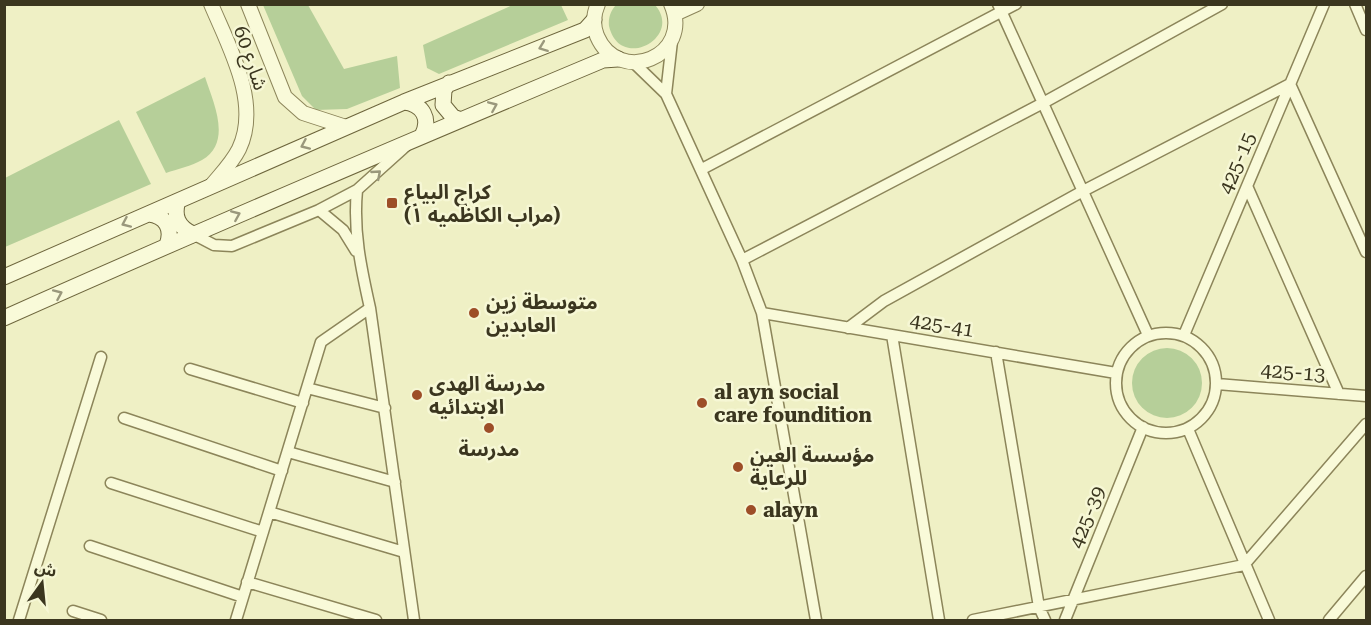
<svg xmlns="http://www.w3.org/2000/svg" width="1371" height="625" viewBox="0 0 1371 625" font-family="'Roboto Serif','Noto Sans Arabic',serif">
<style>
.green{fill:#b6cf99}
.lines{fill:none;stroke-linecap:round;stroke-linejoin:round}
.minor-casing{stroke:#8c855a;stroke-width:13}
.tertiary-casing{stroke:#8c855a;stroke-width:16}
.secondary-casing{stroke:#6e663d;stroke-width:17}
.minor{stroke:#f9fad9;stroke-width:10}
.tertiary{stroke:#f9fad9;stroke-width:14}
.secondary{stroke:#f9fad9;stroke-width:15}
.oneway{stroke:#9a987c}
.poi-dot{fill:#9d4e28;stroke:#f6f7d5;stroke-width:2}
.labels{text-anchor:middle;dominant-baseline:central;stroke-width:5;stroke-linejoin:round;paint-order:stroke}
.street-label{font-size:20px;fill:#3b361f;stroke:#f6f7d5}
.poi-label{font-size:20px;font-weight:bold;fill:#3b361f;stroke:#f6f7d5;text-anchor:start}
</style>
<rect width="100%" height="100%" fill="#eff0c5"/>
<path class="green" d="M515 4 561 5 568 20 439 74 427 68 423 45Z
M654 4C685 36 620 73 609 26 608 18 611 10 616 5Z
M263 5H308L344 69 397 56 400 88 347 109 316 110 302 96Z
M205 77C213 102 233 142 202 160 192 166 177 169 166 173L136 112Z
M119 120 151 184 5 247V178Z
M1132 383a35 35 0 1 1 70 0a35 35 0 1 1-70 0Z"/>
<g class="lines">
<defs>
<path id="minor" d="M998 4 1148 335
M1355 4 1366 30
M634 63 666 94 742 260 762 313 816 620
M666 94 672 41
M702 169 1016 4
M1247 186 1339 394
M357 190C353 231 361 268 370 308L414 620
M319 210 343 230 356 251
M193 234 214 245 232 246 319 210 357 190 406 146
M742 260 1043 103 1222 4
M762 313 1116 373
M848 328 884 301 1083 191 1290 84 1366 252
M1116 383a50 50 0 1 1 100 0a50 50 0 1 1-100 0Z
M892 335 939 620
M1184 335 1324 4
M996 352 1039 607 1045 620
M190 369 303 403
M1217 384 1366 396
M307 388 385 408
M124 418 282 471
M1188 429 1269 620
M288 452 395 482
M111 483 263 532
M269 512 404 552
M90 546 243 597
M247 582 376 620
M73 611 101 620
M19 620 101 357
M236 620 321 342 370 308
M973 620 1244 565 1366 424
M1065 620 1143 427
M1329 620 1366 576"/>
<path id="tertiary" d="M211 4C229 47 261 103 239 149 232 163 221 174 211 186
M248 4 285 97 303 113 346 127
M598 4C593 15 593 26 597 36 619 87 694 56 671 4
M675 14 697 4"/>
<path id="secondary" d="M449 83 444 90 443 105 453 117 461 120
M404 102C423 104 431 119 422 136
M178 201C173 216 178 227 193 234
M149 214C166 216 173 229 167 245
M4 277 404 102 585 30 594 20
M4 318C203 229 403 144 603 60L618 59"/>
</defs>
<use href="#minor" class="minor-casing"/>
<use href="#tertiary" class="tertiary-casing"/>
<use href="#secondary" class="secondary-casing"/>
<use href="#minor" class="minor"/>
<use href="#tertiary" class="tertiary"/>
<use href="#secondary" class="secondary"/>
</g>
<defs><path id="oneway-chevron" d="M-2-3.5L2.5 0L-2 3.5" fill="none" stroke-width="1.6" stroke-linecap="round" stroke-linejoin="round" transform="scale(1.5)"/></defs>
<g class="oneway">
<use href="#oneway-chevron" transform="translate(543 47) rotate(159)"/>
<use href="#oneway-chevron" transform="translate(493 106) rotate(-23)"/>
<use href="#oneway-chevron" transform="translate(305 145) rotate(156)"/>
<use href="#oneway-chevron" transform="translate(377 174) rotate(-41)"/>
<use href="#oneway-chevron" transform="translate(236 215) rotate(-23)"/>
<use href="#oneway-chevron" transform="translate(126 223) rotate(156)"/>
<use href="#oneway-chevron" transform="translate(58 294) rotate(-24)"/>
</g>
<g class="poi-dot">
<rect x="386" y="197" width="12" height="12" rx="3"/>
<circle cx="474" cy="313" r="6"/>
<circle cx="417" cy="395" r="6"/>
<circle cx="702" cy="403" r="6"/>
<circle cx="489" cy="428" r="6"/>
<circle cx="738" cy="467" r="6"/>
<circle cx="751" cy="510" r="6"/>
</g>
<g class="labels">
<g class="street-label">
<text transform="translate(251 58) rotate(71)">شارع 60</text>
<text transform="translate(1237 163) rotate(-67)">425-15</text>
<text transform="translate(942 325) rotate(9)">425-41</text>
<text transform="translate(1293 372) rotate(4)">425-13</text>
<text transform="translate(1087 517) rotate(-68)">425-39</text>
</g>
<g class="poi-label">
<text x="404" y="192">كراج البياع<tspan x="404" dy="23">(مراب الكاظميه ١)</tspan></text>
<text x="486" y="302">متوسطة زين<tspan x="486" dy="23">العابدين</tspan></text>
<text x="429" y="384">مدرسة الهدى<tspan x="429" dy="23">الابتدائيه</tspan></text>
<text x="714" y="392">al ayn social<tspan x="714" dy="23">care foundition</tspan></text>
<text x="489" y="449" text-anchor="middle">مدرسة</text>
<text x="750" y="455">مؤسسة العين<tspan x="750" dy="23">للرعاية</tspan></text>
<text x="763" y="510">alayn</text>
</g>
</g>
<rect width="1371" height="625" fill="none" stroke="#3b361f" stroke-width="12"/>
<g transform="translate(42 583) rotate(15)" stroke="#f6f7d5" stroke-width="4.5" paint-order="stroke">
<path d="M0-4.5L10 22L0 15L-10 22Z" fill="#3b361f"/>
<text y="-9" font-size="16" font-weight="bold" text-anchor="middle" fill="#3b361f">ش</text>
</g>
</svg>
